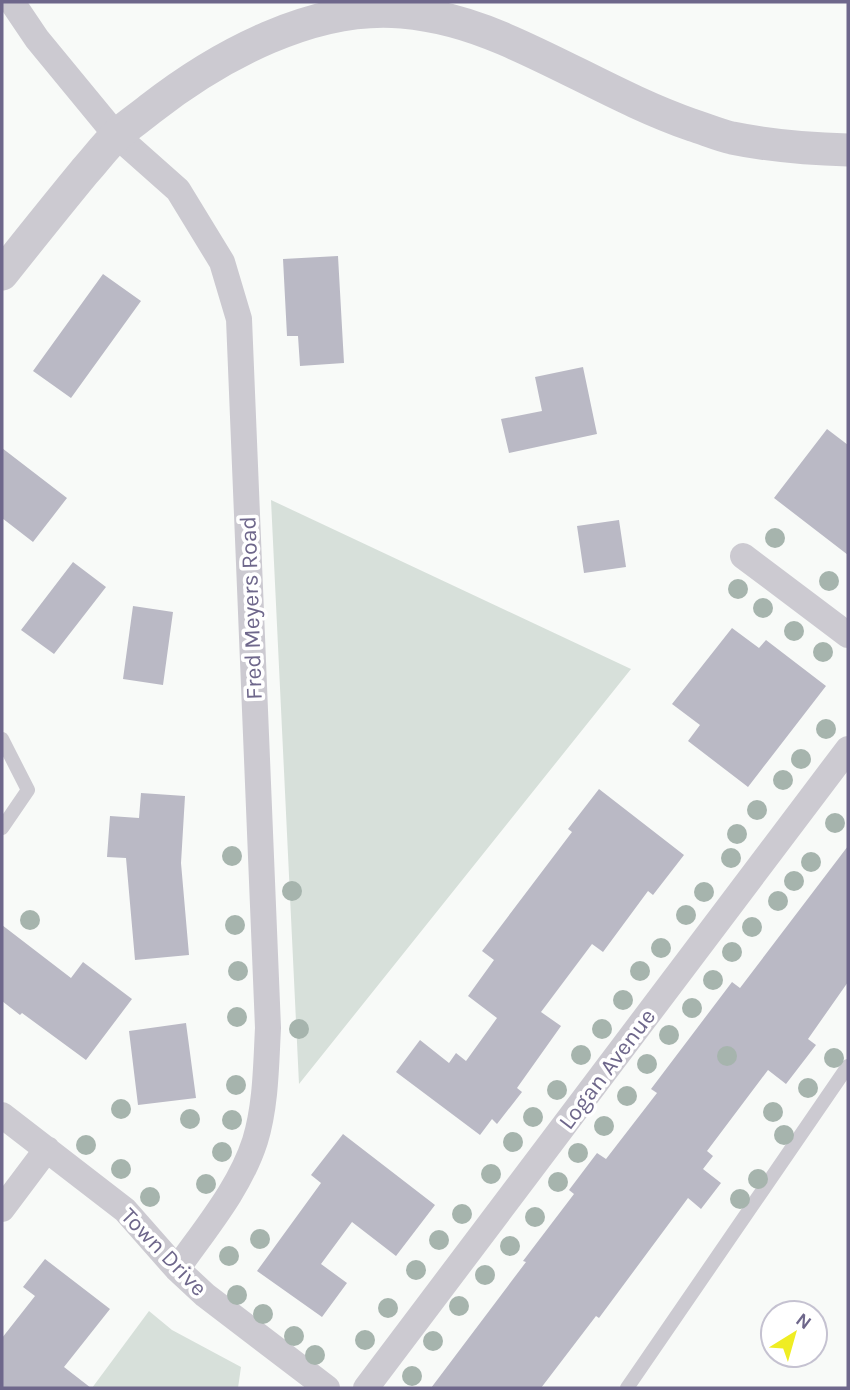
<svg xmlns="http://www.w3.org/2000/svg" width="850" height="1390" viewBox="0 0 850 1390" font-family="Karla,sans-serif">
<style>
.green{fill:#d7e0da}
.building{fill:#bab9c5}
.lines{fill:none;stroke-linecap:round;stroke-linejoin:round}
.service{stroke:#cccad1;stroke-width:14}
.minor{stroke:#cccad1;stroke-width:26}
.tertiary{stroke:#cccad1;stroke-width:33}
.tree{fill:#a6b4ad}
.labels{text-anchor:middle;dominant-baseline:central;stroke-width:7;stroke-linejoin:round;paint-order:stroke}
.street-label{font-size:23px;fill:#6e678b;stroke:#fff}
</style>
<rect width="100%" height="100%" fill="#f8faf8"/>
<path class="green" d="M271 500 631 669 299 1084Z
M149 1311 172 1330 241 1367 238 1388H92Z"/>
<path class="building" d="M338 256 344 363 300 366 298 336H287L283 259Z
M103 274 141 301 71 398 33 371Z
M583 367 597 434 509 453 501 419 542 411 535 377Z
M827 429 848 445V555L774 498Z
M2 448 67 498 33 542 2 518Z
M619 520 626 567 584 573 577 526Z
M73 562 106 587 54 654 21 630Z
M133 606 173 612 163 685 123 679Z
M732 628 759 648 766 640 826 686 748 787 688 741 700 725 672 704Z
M599 789 684 855 653 895 648 891 603 952 592 944 541 1012 561 1026 517 1088 522 1092 497 1124 492 1119 480 1135 396 1072 420 1040 449 1063 456 1053 466 1061 497 1018 468 996 494 960 482 951 572 832 568 829Z
M141 793 185 796 181 863 189 955 135 960 126 858 107 857 110 816 139 818Z
M848 846V982L808 1039 816 1045 786 1084 768 1070 707 1151 713 1156 703 1169 721 1183 701 1209 688 1198 599 1318 596 1316 541 1388H431L526 1262 523 1261 574 1194 569 1190 597 1153 606 1159 657 1093 651 1089 732 982 740 988Z
M2 925 71 978 83 962 132 999 86 1060 22 1013 20 1015 2 1001Z
M186 1023 196 1098 138 1105 129 1031Z
M343 1134 435 1205 396 1256 352 1222 321 1264 347 1283 322 1317 257 1271 321 1183 311 1175Z
M45 1259 110 1309 64 1367 91 1388H2V1338L35 1296 23 1287Z"/>
<g class="lines">
<path class="service" d="M2 739 28 790 2 828
M627 1388 848 1066"/>
<path class="minor" d="M12 2 37 39 116 135 178 190 222 262 239 319 268 1028C266 1065 266 1105 255 1141 240 1188 205 1229 177 1269
M743 556 848 635
M2 1115 125 1210 177 1269 205 1295 327 1388
M2 1209 47 1149
M366 1388 848 749"/>
<path class="tertiary" d="M2 274C29 240 57 205 85 171 96 159 105 146 117 135 127 126 139 118 150 109 218 56 313 4 402 12 437 15 472 25 504 39 568 66 626 102 692 125 705 129 719 135 732 138 771 146 809 149 848 150"/>
</g>
<g class="tree">
<circle cx="775" cy="538" r="10"/>
<circle cx="829" cy="581" r="10"/>
<circle cx="738" cy="589" r="10"/>
<circle cx="763" cy="608" r="10"/>
<circle cx="794" cy="631" r="10"/>
<circle cx="823" cy="652" r="10"/>
<circle cx="826" cy="729" r="10"/>
<circle cx="801" cy="759" r="10"/>
<circle cx="783" cy="780" r="10"/>
<circle cx="757" cy="810" r="10"/>
<circle cx="835" cy="823" r="10"/>
<circle cx="737" cy="834" r="10"/>
<circle cx="232" cy="856" r="10"/>
<circle cx="731" cy="858" r="10"/>
<circle cx="811" cy="862" r="10"/>
<circle cx="794" cy="881" r="10"/>
<circle cx="292" cy="891" r="10"/>
<circle cx="704" cy="892" r="10"/>
<circle cx="778" cy="901" r="10"/>
<circle cx="686" cy="915" r="10"/>
<circle cx="30" cy="920" r="10"/>
<circle cx="235" cy="925" r="10"/>
<circle cx="752" cy="927" r="10"/>
<circle cx="661" cy="948" r="10"/>
<circle cx="732" cy="952" r="10"/>
<circle cx="238" cy="971" r="10"/>
<circle cx="640" cy="971" r="10"/>
<circle cx="713" cy="980" r="10"/>
<circle cx="623" cy="1000" r="10"/>
<circle cx="692" cy="1008" r="10"/>
<circle cx="237" cy="1017" r="10"/>
<circle cx="299" cy="1029" r="10"/>
<circle cx="602" cy="1029" r="10"/>
<circle cx="669" cy="1035" r="10"/>
<circle cx="581" cy="1055" r="10"/>
<circle cx="727" cy="1056" r="10"/>
<circle cx="834" cy="1058" r="10"/>
<circle cx="647" cy="1064" r="10"/>
<circle cx="236" cy="1085" r="10"/>
<circle cx="808" cy="1088" r="10"/>
<circle cx="557" cy="1090" r="10"/>
<circle cx="627" cy="1096" r="10"/>
<circle cx="121" cy="1109" r="10"/>
<circle cx="773" cy="1112" r="10"/>
<circle cx="533" cy="1117" r="10"/>
<circle cx="190" cy="1119" r="10"/>
<circle cx="232" cy="1120" r="10"/>
<circle cx="604" cy="1126" r="10"/>
<circle cx="784" cy="1135" r="10"/>
<circle cx="513" cy="1142" r="10"/>
<circle cx="86" cy="1145" r="10"/>
<circle cx="222" cy="1152" r="10"/>
<circle cx="578" cy="1153" r="10"/>
<circle cx="121" cy="1169" r="10"/>
<circle cx="491" cy="1174" r="10"/>
<circle cx="758" cy="1179" r="10"/>
<circle cx="558" cy="1182" r="10"/>
<circle cx="206" cy="1184" r="10"/>
<circle cx="150" cy="1197" r="10"/>
<circle cx="740" cy="1199" r="10"/>
<circle cx="462" cy="1214" r="10"/>
<circle cx="535" cy="1217" r="10"/>
<circle cx="260" cy="1239" r="10"/>
<circle cx="439" cy="1240" r="10"/>
<circle cx="510" cy="1246" r="10"/>
<circle cx="229" cy="1256" r="10"/>
<circle cx="416" cy="1270" r="10"/>
<circle cx="485" cy="1275" r="10"/>
<circle cx="237" cy="1295" r="10"/>
<circle cx="459" cy="1306" r="10"/>
<circle cx="388" cy="1308" r="10"/>
<circle cx="263" cy="1314" r="10"/>
<circle cx="294" cy="1336" r="10"/>
<circle cx="365" cy="1340" r="10"/>
<circle cx="433" cy="1341" r="10"/>
<circle cx="315" cy="1355" r="10"/>
<circle cx="412" cy="1376" r="10"/>
</g>
<g class="labels">
<g class="street-label">
<text transform="translate(251 608) rotate(-92)">Fred Meyers Road</text>
<text transform="translate(607 1069) rotate(-53)">Logan Avenue</text>
<text transform="translate(164 1252) rotate(46)">Town Drive</text>
</g>
</g>
<rect width="850" height="1390" fill="none" stroke="#6e678b" stroke-width="7"/>
<g transform="translate(794 1334) rotate(37)"><circle r="33" fill="#ffffff" stroke="#c5c2d1" stroke-width="2"/>
<path d="M0-5L12 26L0 18L-12 26Z" fill="#efed23"/>
<text y="-10" font-size="19" font-weight="bold" text-anchor="middle" fill="#6e678b">N</text>
</g>
</svg>
